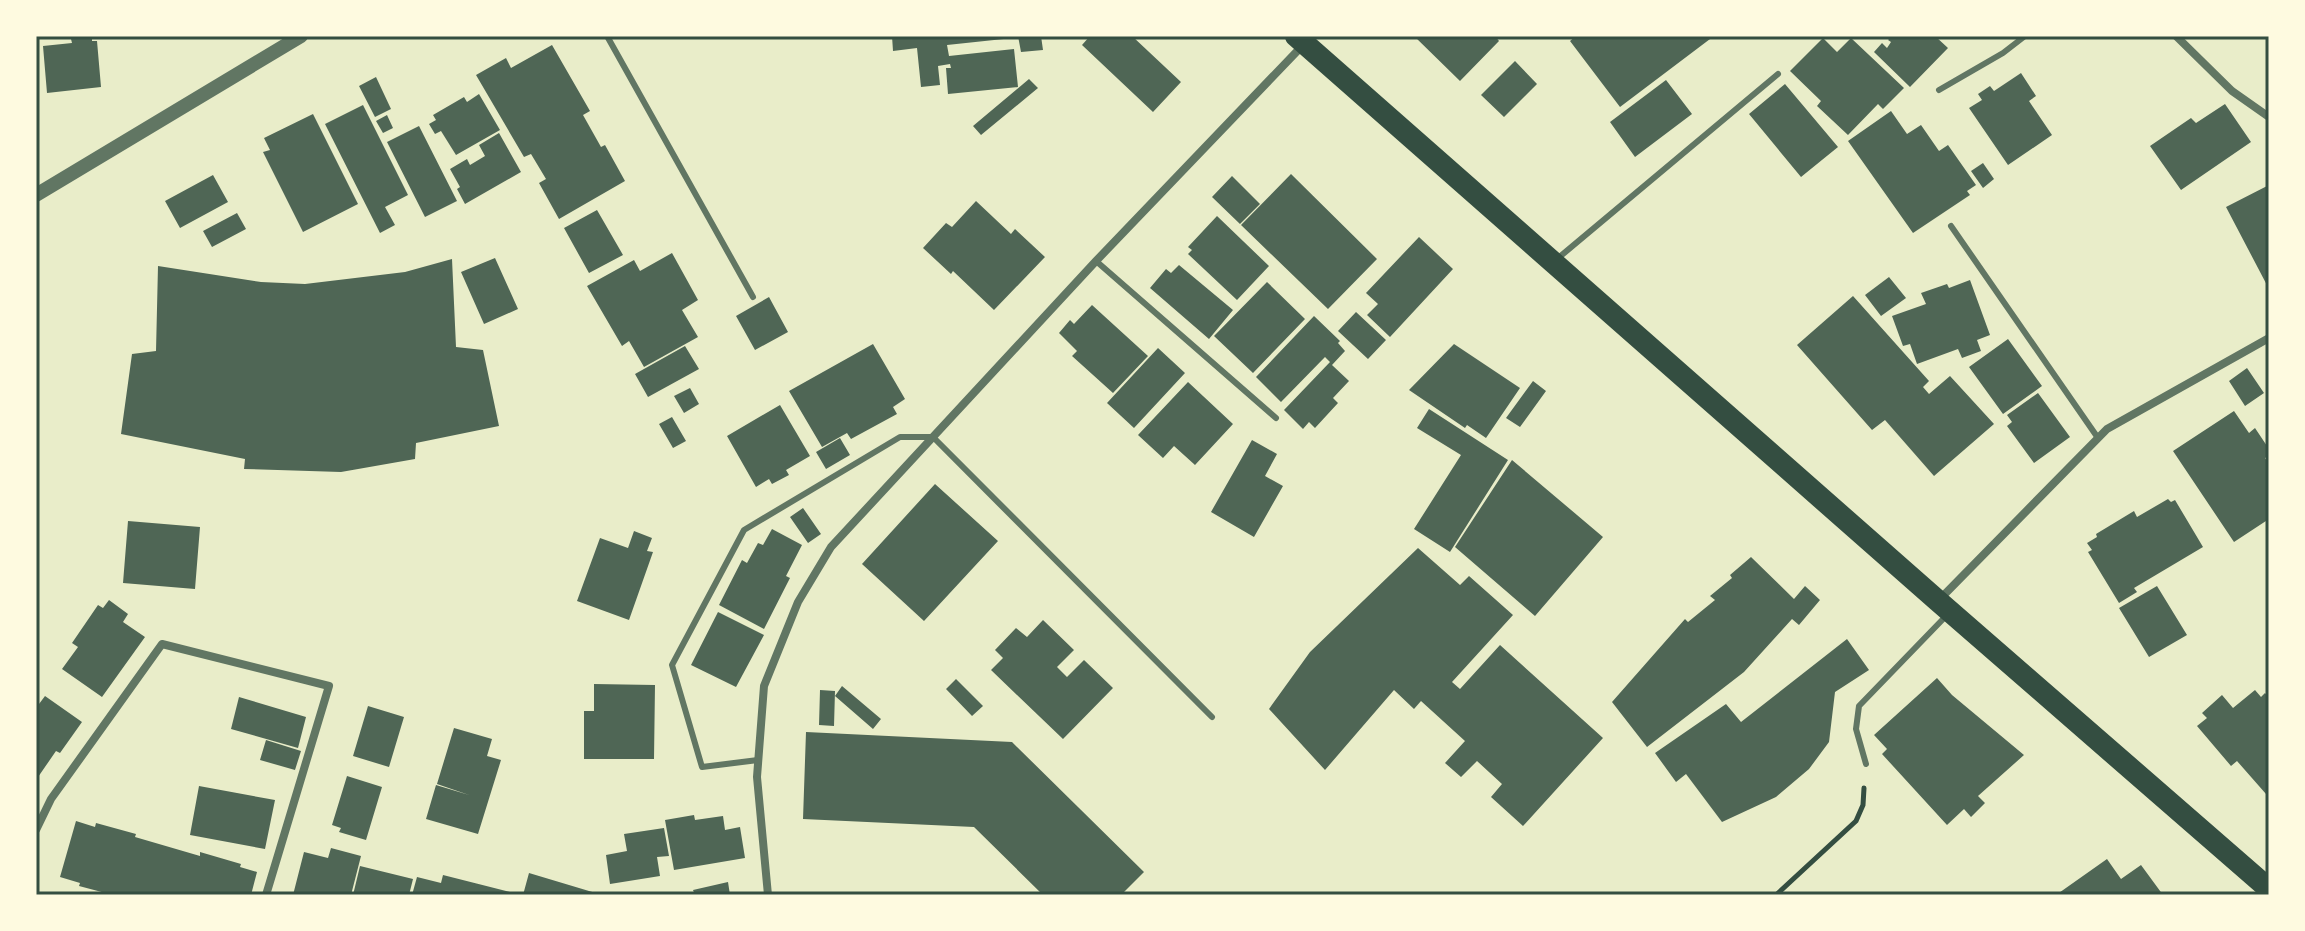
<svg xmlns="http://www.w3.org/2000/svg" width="2305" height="931" viewBox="0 0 2305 931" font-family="'Exo 2',sans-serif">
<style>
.building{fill:#4f6655}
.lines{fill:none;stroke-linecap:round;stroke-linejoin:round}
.path{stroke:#344e41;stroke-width:5}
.service{stroke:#617663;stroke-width:6}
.minor{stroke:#617663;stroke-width:8}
.tertiary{stroke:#617663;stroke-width:14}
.trunk{stroke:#344e41;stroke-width:22}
.neatline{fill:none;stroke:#344e41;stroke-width:3}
</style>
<rect width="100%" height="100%" fill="#e9edc9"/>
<path class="building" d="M892 36H1013V38L947 45 949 56 1014 49 1018 87 948 94 946 68H951L950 64 938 66 940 85 921 87 917 48 893 51Z
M1018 36H1041L1043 50 1021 52Z
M1090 36H1132L1181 82 1153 112 1082 45Z
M1414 36H1495L1499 41 1460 81Z
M1576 36H1714L1620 107 1570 41Z
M1892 36H1935L1948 48 1910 87 1874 52 1882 43 1887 48 1891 42 1888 40Z
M92 37V41H97L101 87 47 93 43 46 72 43 71 39Z
M1823 38 1837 52 1851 38 1904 88 1883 109 1878 104 1848 135 1817 106 1821 101 1790 71Z
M552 45 590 111 583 115 601 147 605 145 625 181 559 219 539 183 546 179 531 154 524 157 476 75 506 58 511 68Z
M1515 61 1537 84 1504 117 1481 95Z
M2021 73 2036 96 2029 101 2052 135 2008 165 1969 108 1982 100 1978 94 1990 86 1994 91Z
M376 77 391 109 375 117 359 86Z
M1029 79 1038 88 981 135 973 126Z
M1666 80 1692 114 1635 157 1610 122Z
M1785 84 1838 147 1801 177 1749 114Z
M479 94 500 130 456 155 441 131 435 134 429 124 436 120 433 115 464 97 467 102Z
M2225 104 2251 142 2181 190 2150 146 2191 118 2196 123Z
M363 105 408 195 385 207 395 225 380 233 325 124Z
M1891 111 1907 134 1921 125 1939 151 1948 145 1976 185 1967 191 1970 195 1913 233 1848 141Z
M313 114 358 204 303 232 263 152 270 150 264 138Z
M387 115 393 128 383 133 376 121Z
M419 126 457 201 425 217 387 142Z
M499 133 521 172 465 204 457 189 460 187 450 169 467 159 470 165 485 156 479 145Z
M1983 163 1994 179 1983 188 1971 171Z
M1291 174 1377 259 1328 309 1241 225Z
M213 175 228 202 180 228 165 201Z
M1232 176 1260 204 1240 224 1212 197Z
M2269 185V289L2226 207Z
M976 201 1011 234 1015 229 1045 257 994 310 953 271 951 274 923 248 946 223 952 227Z
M597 210 623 255 589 273 564 228Z
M237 213 246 229 212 247 203 231Z
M1217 216 1269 266 1237 300 1188 254 1192 250 1188 247Z
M1419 237 1453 269 1390 337 1367 315 1378 304 1366 293Z
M672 253 698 300 682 310 698 337 644 367 629 341 622 346 587 286 634 260 640 271Z
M495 258 518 309 484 324 461 272Z
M452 259 456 347 483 350 499 426 416 443 415 459 341 472 244 469 245 459 121 434 132 354 156 351 158 266 261 282 305 284 405 272Z
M1179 265 1233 310 1209 339 1150 288 1166 269 1171 273Z
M1889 277 1906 298 1881 316 1865 295Z
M1970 280 1990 335 1977 340 1981 351 1962 358 1958 349 1917 364 1910 344 1903 346 1892 316 1926 304 1921 293 1947 284 1949 288Z
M1267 282 1305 319 1253 373 1214 336Z
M1853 296 1929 381 1923 387 1929 394 1950 376 1994 424 1934 476 1885 420 1872 430 1797 345Z
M769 297 788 332 755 350 736 316Z
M1092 305 1148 356 1113 393 1072 356 1077 351 1059 333 1070 320 1074 324Z
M1356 312 1386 340 1368 359 1338 331Z
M1314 316 1340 341 1338 343 1345 351 1332 365 1349 381 1333 398 1338 403 1315 428 1309 422 1303 429 1284 410 1330 362 1325 357 1281 402 1256 377Z
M2008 339 2042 386 2003 414 1969 367Z
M873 344 905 399 893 407 897 414 851 439 847 433 822 447 789 391Z
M1454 344 1520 388 1486 438 1467 425 1465 428 1409 390Z
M685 346 699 369 648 397 635 374Z
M1158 348 1185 373 1134 428 1107 403Z
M2247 368 2264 393 2245 406 2229 381Z
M1533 381 1546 391 1520 427 1506 418Z
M1188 382 1233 424 1195 465 1174 446 1163 458 1138 435Z
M690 388 699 404 684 413 674 396Z
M2038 393 2070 437 2034 463 2007 426 2012 422 2007 415Z
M780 405 810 456 786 470 789 475 772 484 769 479 756 487 727 436Z
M1429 409 1508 460 1450 552 1414 529 1461 455 1417 428Z
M2234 411 2249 433 2255 428 2269 449V456L2265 458 2269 464V519L2234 542 2173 451Z
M672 417 686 441 673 448 659 424Z
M840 438 850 455 826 469 816 452Z
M1252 440 1277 454 1265 476 1283 486 1254 537 1211 512Z
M1512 460 1603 537 1535 616 1455 547Z
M935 484 998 541 924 621 862 564Z
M2168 499 2171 502 2175 500 2203 547 2134 588 2137 592 2119 603 2088 552 2092 550 2087 543 2097 537 2096 534 2134 511 2137 517Z
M803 508 821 534 808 543 790 517Z
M128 521 200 527 195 589 123 583Z
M772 529 802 545 786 576 790 578 764 629 719 605 742 560 747 563 758 543 763 545Z
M634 531 652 538 647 551 653 552 629 620 577 601 600 538 628 548Z
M1418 548 1460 585 1469 576 1513 615 1452 682 1460 689 1500 645 1603 738 1523 826 1491 797 1502 784 1477 761 1461 777 1445 763 1465 741 1421 701 1414 709 1394 690 1325 770 1269 709 1310 652Z
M1751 557 1794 599 1805 586 1820 600 1799 625 1792 619 1744 672 1647 747 1612 702 1685 619 1688 622 1715 600 1710 596 1732 578 1730 575Z
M2157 586 2187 635 2149 657 2119 608Z
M109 600 128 614 123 622 145 637 102 697 62 669 78 647 72 643 98 605 103 608Z
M718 612 764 635 736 687 691 665Z
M1043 620 1074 650 1057 667 1067 677 1084 660 1113 688 1063 739 991 670 1003 658 995 650 1016 628 1027 637Z
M1847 639 1869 670 1835 692 1829 742 1809 769 1776 797 1722 822 1686 774 1676 782 1655 753 1726 704 1741 722Z
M1937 678 1952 695 2024 755 1978 796 1985 803 1971 817 1964 809 1947 825 1882 754 1887 749 1874 735Z
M956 679 983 706 972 716 946 689Z
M594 684 655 685 654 759H584V711H594Z
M842 686 881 719 873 729 835 696Z
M820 690 835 691 834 726 819 725Z
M2255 690 2261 697 2265 693 2269 698V791L2266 794 2237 761 2231 766 2197 726 2207 718 2202 713 2222 695 2233 708Z
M45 696 82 722 60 753 56 751 36 780V708Z
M239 697 306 717 298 748 231 729Z
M368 706 404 717 389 767 353 756Z
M454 728 492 739 487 756 501 760 478 834 426 819 436 785 469 795 437 784Z
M806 732 1012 742 1144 872 1121 895H1043L974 827 803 819Z
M266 740 301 751 295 770 260 760Z
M347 776 382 787 366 840 339 832 341 828 332 825Z
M199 786 275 800 265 849 190 835Z
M694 815 695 820 723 816 725 830 740 827 745 858 674 870 665 820Z
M76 821 95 827 96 823 136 834 135 837 200 856V852L241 864 240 867 257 872 251 895H113L79 886 80 883 60 877Z
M664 828 669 856 657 857 660 876 610 884 606 855 627 851 624 834Z
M331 848 361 856 351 895H293L304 852 328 858Z
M2107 859 2121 879 2141 865 2163 895H2056Z
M360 866 413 879 409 895H353Z
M529 873 599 894V895H523Z
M443 875 518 894V895H412L417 877 441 883Z
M728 882 730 895H695L693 890Z"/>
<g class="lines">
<path class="path" d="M1776 895 1856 821 1863 805 1864 788"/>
<path class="service" d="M607 36 753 297
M1939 90 2003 53 2025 36
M1951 226 2098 438
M1557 259 1778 74
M1096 261 1276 418
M758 760 702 767 672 665 744 530 900 437H933L1212 717
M1866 764 1856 729 1859 706 1946 616"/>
<path class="minor" d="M2176 36 2232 91 2269 117
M1938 601 2107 429 2269 338
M36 830 51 799 162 644 329 686 266 895
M768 895 757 777 764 686 798 602 831 547 1096 261 1304 44"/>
<path class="tertiary" d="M36 195 301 36"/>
<path class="trunk" d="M1296 36 1938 601 2269 889"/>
</g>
<rect width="2305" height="931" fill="none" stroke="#fefae0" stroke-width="76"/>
<rect x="38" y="38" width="2229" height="855" class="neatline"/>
</svg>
